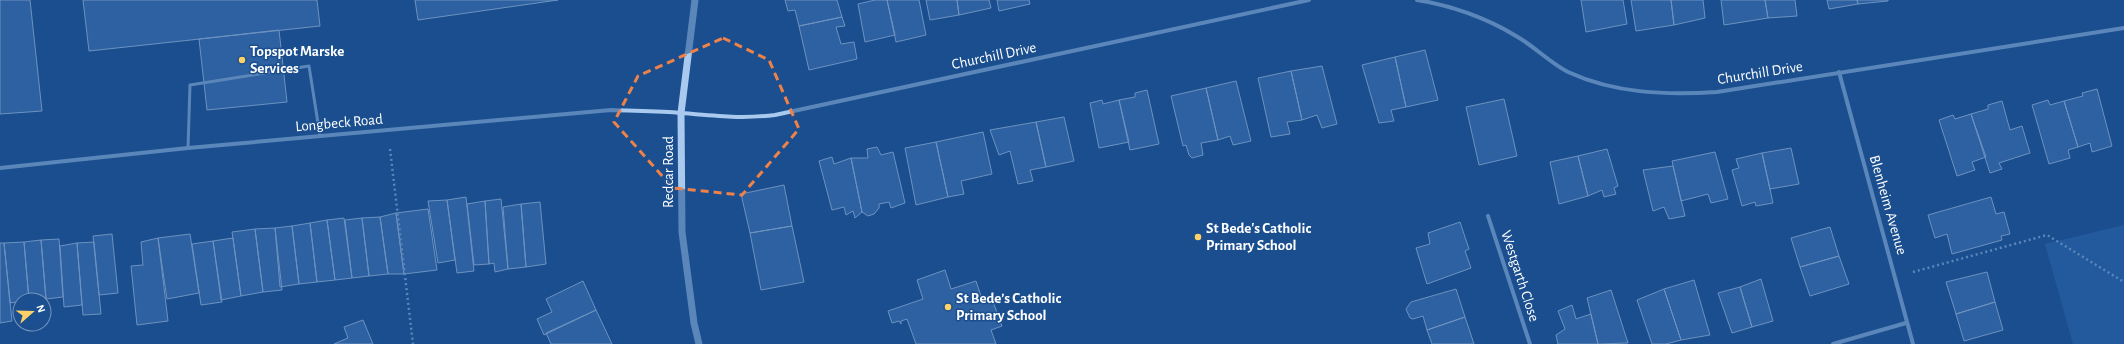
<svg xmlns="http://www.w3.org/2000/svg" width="2124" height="344" viewBox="0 0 2124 344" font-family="'Alegreya Sans',sans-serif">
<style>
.green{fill:#2e69ad}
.building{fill:#4478b7;stroke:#cfe3fa}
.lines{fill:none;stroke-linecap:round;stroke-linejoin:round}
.path{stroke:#a9c9ee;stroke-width:2.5;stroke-dasharray:2 3;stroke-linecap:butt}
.service{stroke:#a9c9ee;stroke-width:3}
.minor{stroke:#a9c9ee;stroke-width:4}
.tertiary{stroke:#a9c9ee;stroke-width:7}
.marked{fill:none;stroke:#ee8249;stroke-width:3;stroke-dasharray:8 5;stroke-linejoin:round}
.poi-dot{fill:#ffd166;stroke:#1b4f8f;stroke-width:1.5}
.labels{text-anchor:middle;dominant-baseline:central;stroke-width:3;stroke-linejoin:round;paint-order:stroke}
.poi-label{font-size:15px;font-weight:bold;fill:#fff;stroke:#1b4f8f;text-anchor:start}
.street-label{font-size:15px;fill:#fff;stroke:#1b4f8f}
</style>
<rect width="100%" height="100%" fill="#1b4f8f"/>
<path class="green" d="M2124 225V344H2073L2045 244Z"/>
<path class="building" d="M0 0H30L42 111 0 114Z
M83 0H317L320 26 89 51Z
M415 0H558L418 20Z
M785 0H837L842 17 799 26 795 10 788 11Z
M875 0H887L895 35 865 42 858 4Z
M887 0H919L926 35 896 42Z
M926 0H957L959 15 930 20Z
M957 0H989L991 8 959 15Z
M997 0H1029L1030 4 999 11Z
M1581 0H1623L1627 24 1586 32Z
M1631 0H1671L1674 25 1636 31Z
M1671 0H1703L1705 18 1674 25Z
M1721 0H1765L1768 18 1724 25Z
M1765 0H1795L1797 16 1768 18Z
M1827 0H1857L1858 4 1829 9Z
M1857 0H1888V1L1858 4Z
M842 17 845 26 836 27 841 44 854 42 857 59 809 70 799 26Z
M279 30 287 102 207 110 199 39Z
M1425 50 1438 100 1406 107 1395 57Z
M1395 57 1406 107 1391 110 1394 121 1379 123 1362 65Z
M1322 66 1337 124 1322 128 1317 115 1302 120 1291 71Z
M1291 71 1302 120 1287 122 1290 134 1271 137 1258 78Z
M1236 81 1251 141 1233 145 1230 136 1218 140 1206 88Z
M1206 88 1218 140 1201 143 1203 155 1192 158 1189 155 1186 145 1183 146 1171 96Z
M2097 89 2112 146 2092 152 2090 143 2078 147 2064 101 2083 96 2082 93Z
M1147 90 1159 144 1130 150 1119 100 1135 97V93Z
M1504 99 1517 156 1479 165 1466 107Z
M1102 100 1103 104 1119 100 1129 142 1099 148 1090 103Z
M2048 100 2050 105 2064 101 2078 147 2068 150 2070 158 2049 164 2032 105Z
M2002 101 2010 130 2022 126 2030 153 1999 163 2002 169 1990 173 1971 114 1988 109V105Z
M1971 114 1986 157 1972 162 1975 170 1957 176 1939 120 1953 115 1955 119Z
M1064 117 1074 161 1046 167 1036 122Z
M1036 122 1046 167 1030 170 1033 181 1018 184 1010 151 999 155 990 130Z
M983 132 992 174 961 181 964 194 948 197 936 142Z
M936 142 948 197 916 205 905 148Z
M877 147 881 155 893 152 905 203 891 208 889 202 879 204V208L874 214 868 216 862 212 851 158H868L867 149Z
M1791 148 1799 184 1770 189 1762 153Z
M1607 149 1618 186 1614 188 1616 194 1604 197 1602 190 1588 196 1578 156Z
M1715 152 1728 199 1711 203 1708 194 1681 201 1672 161Z
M1762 153 1773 203 1756 206 1755 202 1742 206 1732 170 1739 168 1736 159Z
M1578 156 1588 196 1559 204 1550 162Z
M832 157 834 164 851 158 862 212 855 218 853 211 846 215 844 207 832 210 819 161Z
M1673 166 1685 216 1669 219 1664 207 1653 211 1643 170Z
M784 185 792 226 750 233 741 194Z
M466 197 474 271 457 273 447 200Z
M1991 197 1996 214 2004 212 2010 234 2001 236 2002 240 1952 254 1947 234 1935 238 1928 215Z
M501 199 508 269 495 272 494 263 489 264 485 201Z
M447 200 455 260 438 263 428 201Z
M485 201 489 264 474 265 467 204Z
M540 202 546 264 526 267 521 204Z
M521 204 526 267 508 269 503 207Z
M428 209 437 270 404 274 396 213Z
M396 213 404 274H388L380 217Z
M380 217 388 274 369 276 362 218Z
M344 218 352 278 335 280 327 220Z
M362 218 369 276 352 278 345 220Z
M327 220 335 280 317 282 310 223Z
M1460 222 1469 249 1465 251 1471 268 1427 284 1416 248 1430 244 1428 233Z
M310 223 317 282 299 284 292 226Z
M292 226 299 284 280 287 275 228Z
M792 226 804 282 761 290 750 233Z
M1830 227 1839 256 1800 267 1791 238Z
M275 228 282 290 263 292 255 229Z
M255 229 263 292 241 296 232 232Z
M112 234 118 293 99 295 93 236Z
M190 234 199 293 167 299 158 238Z
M158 238 168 321 137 325 131 266 143 265 141 242Z
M233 238 241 296 221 300 213 241Z
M59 239 63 297 46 299 41 240Z
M41 240 46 299 29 300 24 242Z
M213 241 222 302 201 305 192 244Z
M24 242 29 300 10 303 4 243Z
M94 242 101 314 83 315 77 243Z
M0 243H4L12 321 0 323Z
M77 243 82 305 64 307 60 246Z
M1839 256 1849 284 1810 296 1800 267Z
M945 270 951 289 976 281 983 302 992 299 1002 326 991 330 996 344H916L907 319 901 321V324L899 321 892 323 888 311 923 299 917 280Z
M1987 272 1995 302 1956 314 1946 282Z
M1761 279 1773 321 1752 327 1740 287Z
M1694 280 1710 335 1681 340 1664 289Z
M583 281 596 310 544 335 537 319 552 312 546 299Z
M1740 287 1752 327 1732 333 1718 293Z
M1456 289 1465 317 1427 330 1423 316 1413 319 1410 318 1406 309 1411 302Z
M1664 289 1681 340 1666 344H1652L1637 300Z
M1611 290 1628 343 1598 344 1587 298Z
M1995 302 2003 330 1964 341 1956 314Z
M1572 305 1576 319 1591 314 1598 344H1558L1556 335 1565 329 1558 311Z
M596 310 612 344H551L546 333Z
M1465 317 1474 344H1432L1427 330Z
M363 320 373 344H334L348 338 344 327Z"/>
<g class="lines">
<path class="path" d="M390 149 413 344
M1913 272 2047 235 2124 282"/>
<path class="service" d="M188 148 190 85 309 66 320 136"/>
<path class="minor" d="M1417 0C1450 5 1487 18 1516 36 1534 46 1550 63 1568 72 1616 94 1666 95 1717 92L2124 28
M1839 72 1913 344
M0 168 188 148 611 110C634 111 659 111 682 113 715 116 742 119 775 115L1309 0
M1488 216 1530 344
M1833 344 1906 323"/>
<path class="tertiary" d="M695 0 681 113 682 232 694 323 699 344"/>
</g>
<path d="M0 0H2124V344H0ZM723 38 769 60 799 129 742 195 673 188 614 122 638 76Z" fill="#1b4f8f" fill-opacity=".55" fill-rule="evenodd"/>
<path class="marked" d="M723 38 769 60 799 129 742 195 673 188 614 122 638 76Z"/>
<g class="poi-dot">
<circle cx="242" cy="60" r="4"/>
<circle cx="1198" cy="237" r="4"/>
<circle cx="948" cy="307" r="4"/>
</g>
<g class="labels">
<g class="poi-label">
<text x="250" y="51">Topspot Marske<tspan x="250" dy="17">Services</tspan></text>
<text x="1206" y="228">St Bede's Catholic<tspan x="1206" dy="17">Primary School</tspan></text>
<text x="956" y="298">St Bede’s Catholic<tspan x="956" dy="17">Primary School</tspan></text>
</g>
<g class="street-label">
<text transform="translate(994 56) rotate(-12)">Churchill Drive</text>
<text transform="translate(1760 73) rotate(-9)">Churchill Drive</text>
<text transform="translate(339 123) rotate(-5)">Longbeck Road</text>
<text transform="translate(668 172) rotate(-90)">Redcar Road</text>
<text transform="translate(1888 205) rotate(74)">Blenheim Avenue</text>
<text transform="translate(1520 276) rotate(72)">Westgarth Close</text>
</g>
</g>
<g transform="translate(32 312) rotate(70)"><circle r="19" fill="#1b4f8f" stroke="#7695bc"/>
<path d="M0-3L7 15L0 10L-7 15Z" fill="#ffd166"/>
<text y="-6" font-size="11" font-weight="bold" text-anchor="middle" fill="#ffffff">N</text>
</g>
</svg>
